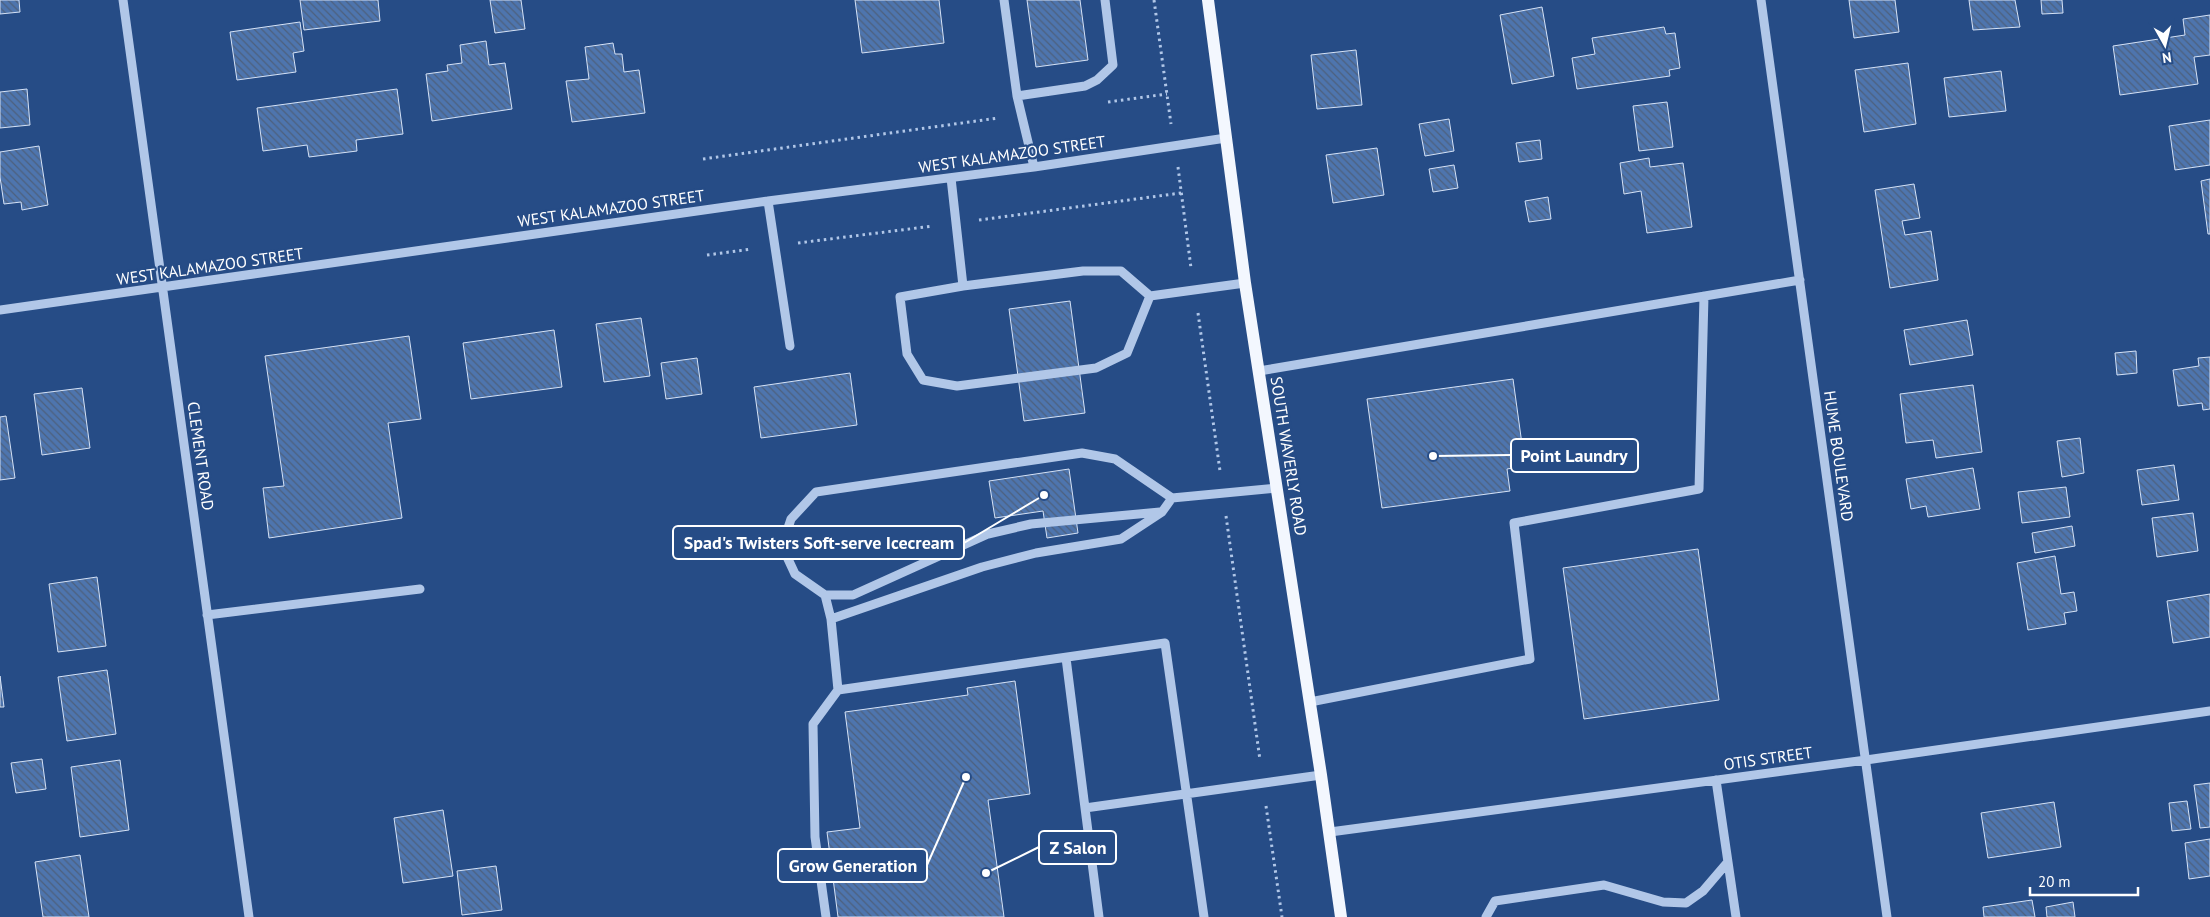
<svg xmlns="http://www.w3.org/2000/svg" width="2210" height="917" viewBox="0 0 2210 917" font-family="'PT Sans',sans-serif">
<style>
.building{fill:url(#building-back-hatch);stroke:#d5e2f6}
.lines{fill:none;stroke-linecap:round;stroke-linejoin:round}
.path{stroke:#b1c7e8;stroke-width:3;stroke-dasharray:2.5 4;stroke-linecap:butt}
.minor{stroke:#b1c7e8;stroke-width:9}
.major{stroke:#f3f7fe;stroke-width:12}
.labels{text-anchor:middle;dominant-baseline:central;stroke-width:4.5;stroke-linejoin:round;paint-order:stroke}
.street-label{font-size:16px;fill:#fff;stroke:#264c86}
.leader{fill:none;stroke:#fff;stroke-width:2}
.callout-dot{fill:#fff;stroke:#264c86;stroke-width:2}
.callout{fill:#264c86;stroke:#fff;stroke-width:2}
.callout-label{font-size:18px;text-anchor:middle;font-weight:bold;fill:#fff}
</style>
<defs>
<pattern id="building-back-hatch" width="6" height="6" patternUnits="userSpaceOnUse" patternTransform="scale(1.25)"><rect width="6" height="6" fill="#4e75ae"/><path d="M-1 5l2 2M0 0l6 6M5-1l2 2" fill="none" stroke="#4d607d"/></pattern>
</defs>
<rect width="100%" height="100%" fill="#264c86"/>
<path class="building" d="M0 0H19L20 12 0 14Z
M300 0H378L380 21 304 30Z
M490 0H521L525 29 495 33Z
M855 0H939L944 43 862 53Z
M1027 0H1080L1088 60 1036 67Z
M1849 0H1895L1899 32 1854 38Z
M1969 0H2015L2020 27 1973 30Z
M2041 0H2062L2063 13 2042 14Z
M1542 7 1554 76 1512 84 1500 15Z
M2210 15V55L2194 57 2198 84 2120 95 2113 46 2185 35 2183 19Z
M300 22 304 51 293 53 296 72 237 80 230 32Z
M1664 27 1666 34 1675 33 1680 68 1669 70 1670 76 1577 89 1572 58 1595 54 1592 38Z
M486 41 489 65 505 63 512 109 432 121 426 74 448 71 447 65 462 63 460 45Z
M613 43 615 54H622L624 72 639 70 645 113 572 122 566 81 589 79 585 47Z
M1356 50 1362 105 1317 109 1311 55Z
M1908 63 1916 124 1864 132 1855 70Z
M2001 71 2006 111 1949 117 1944 78Z
M27 89 30 125 0 128V92Z
M397 89 403 134 356 140 357 151 309 157 307 145 263 151 257 108Z
M1667 102 1673 147 1639 151 1633 106Z
M1449 119 1454 151 1425 156 1419 124Z
M2210 120V165L2175 170 2169 126Z
M1540 140 1542 159 1519 162 1516 143Z
M39 146 48 205 22 210 21 202 4 204 0 177V152Z
M1377 148 1384 195 1333 203 1326 155Z
M1649 158 1650 167 1683 163 1692 227 1647 233 1641 191 1624 194 1620 163Z
M1454 165 1458 188 1433 192 1429 169Z
M2210 179V234H2208L2201 181Z
M1914 184 1920 218 1902 221 1905 235 1931 231 1938 280 1890 288 1875 190Z
M1548 197 1551 219 1529 222 1525 201Z
M1070 301 1085 413 1024 421 1009 309Z
M641 318 650 376 604 382 596 324Z
M1967 320 1973 355 1910 365 1904 330Z
M554 330 562 387 471 399 463 343Z
M409 336 421 419 388 423 402 518 269 538 263 488 284 486 265 356Z
M2136 351 2137 373 2117 375 2115 353Z
M2210 357V409L2203 410 2202 403 2178 406 2173 370 2199 366 2198 358Z
M697 358 702 394 666 399 661 363Z
M850 373 857 425 761 438 754 387Z
M1513 379 1525 466 1507 469 1510 491 1382 508 1367 399Z
M1973 385 1982 452 1936 458 1933 440 1906 443 1900 394Z
M82 388 90 448 42 455 34 394Z
M6 416 15 478 0 480V417Z
M2080 438 2084 473 2062 477 2057 441Z
M2174 465 2179 500 2142 505 2137 470Z
M1973 468 1980 509 1928 517 1926 506 1911 509 1906 479Z
M1069 469 1078 533 1047 538 1043 511 995 518 989 481Z
M2066 487 2070 517 2022 523 2018 492Z
M2193 513 2198 551 2157 557 2152 518Z
M2072 526 2075 546 2035 553 2032 533Z
M1698 549 1719 700 1584 719 1563 568Z
M2055 556 2061 594 2074 592 2077 611 2064 613 2066 624 2028 630 2017 563Z
M97 577 106 646 58 652 49 584Z
M2210 594V637L2173 643 2167 601Z
M107 670 116 734 67 741 58 677Z
M0 676 4 707H0Z
M1015 681 1030 794 988 800 1004 917H838L827 832 860 828 845 712 968 695 967 688Z
M42 759 46 789 16 793 11 763Z
M120 760 129 830 80 837 71 767Z
M2210 783V827L2200 828 2194 785Z
M2187 801 2191 829 2172 831 2169 803Z
M2054 802 2061 847 1988 858 1981 813Z
M443 810 453 876 403 883 394 818Z
M2210 839V876L2189 879 2185 843Z
M80 855 89 917H43L35 862Z
M496 866 502 910 462 915 457 871Z
M2032 900 2035 917H1984L1983 907Z
M2073 902 2075 917H2047L2046 907Z"/>
<g class="lines">
<path class="path" d="M1154 0 1171 124
M1108 102 1167 94
M703 159 998 118
M1178 167 1191 268
M979 220 1181 193
M798 243 933 226
M707 255 752 249
M1198 313 1220 471
M1226 516 1260 760
M1266 806 1282 917"/>
<path class="minor" d="M123 0 249 917
M1004 0 1017 96 1034 167
M1761 0 1887 917
M1017 96 1085 86 1097 80 1113 65 1105 0
M951 178 963 286 900 297 907 354 923 380 957 386 1096 368 1127 353 1150 296
M768 201 790 346
M963 286 1083 271H1121L1150 296 1245 283
M0 310 768 201 1034 167 1226 138
M1259 371 1800 280
M825 595H853L988 534 1031 524 1160 512
M207 615 420 589
M831 619 982 567 1036 553 1121 539 1162 512 1172 498
M1066 658 1085 808
M1310 702 1530 659 1514 523 1699 489 1704 296
M1716 780 1736 917
M1330 832 1866 760 2210 711
M826 917 815 837 813 724 838 690
M1099 917 1085 808 1321 775
M1204 917 1165 643 838 690 831 619 825 595 795 574 782 546 791 519 816 492 1082 453 1115 459 1172 498 1277 488
M1486 917 1495 901 1604 885 1663 902 1686 903 1703 891 1727 863"/>
<path class="major" d="M1208 0 1245 283 1321 775 1341 917"/>
</g>
<g class="labels">
<g class="street-label">
<text transform="translate(1012 154) rotate(-8)">WEST KALAMAZOO STREET</text>
<text transform="translate(611 208) rotate(-8)">WEST KALAMAZOO STREET</text>
<text transform="translate(210 266) rotate(-8)">WEST KALAMAZOO STREET</text>
<text transform="translate(201 456) rotate(82)">CLEMENT ROAD</text>
<text transform="translate(1289 456) rotate(81)">SOUTH WAVERLY ROAD</text>
<text transform="translate(1839 456) rotate(82)">HUME BOULEVARD</text>
<text transform="translate(1768 758) rotate(-8)">OTIS STREET</text>
</g>
</g>
<path class="leader" d="M1433 456L1511 455M1044 495L964 543M986 873L1039 847M966 777L927 865"/>
<g class="callout-dot">
<circle cx="1433" cy="456" r="5"/>
<circle cx="1044" cy="495" r="5"/>
<circle cx="986" cy="873" r="5"/>
<circle cx="966" cy="777" r="5"/>
</g>
<g class="callout">
<rect x="1511" y="439" width="127" height="33" rx="5"/>
<rect x="673" y="526" width="291" height="33" rx="5"/>
<rect x="1039" y="831" width="77" height="33" rx="5"/>
<rect x="778" y="849" width="149" height="33" rx="5"/>
</g>
<g class="callout-label">
<text x="1574" y="462">Point Laundry</text>
<text x="819" y="549">Spad's Twisters Soft-serve Icecream</text>
<text x="1078" y="854">Z Salon</text>
<text x="853" y="872">Grow Generation</text>
</g>
<g transform="translate(2165 45) rotate(172)" stroke="#264c86" stroke-width="4" paint-order="stroke">
<path d="M0-4L9 19L0 12L-9 19Z" fill="#ffffff"/>
<text y="-8" font-size="14" font-weight="bold" text-anchor="middle" fill="#ffffff">N</text>
</g>
<path d="M2030 887v8h108v-8" fill="none" stroke="#ffffff" stroke-width="2.5"/>
<text x="2038" y="887" font-size="15" fill="#ffffff" stroke="#264c86" stroke-width="4" paint-order="stroke">20 m</text>
</svg>
